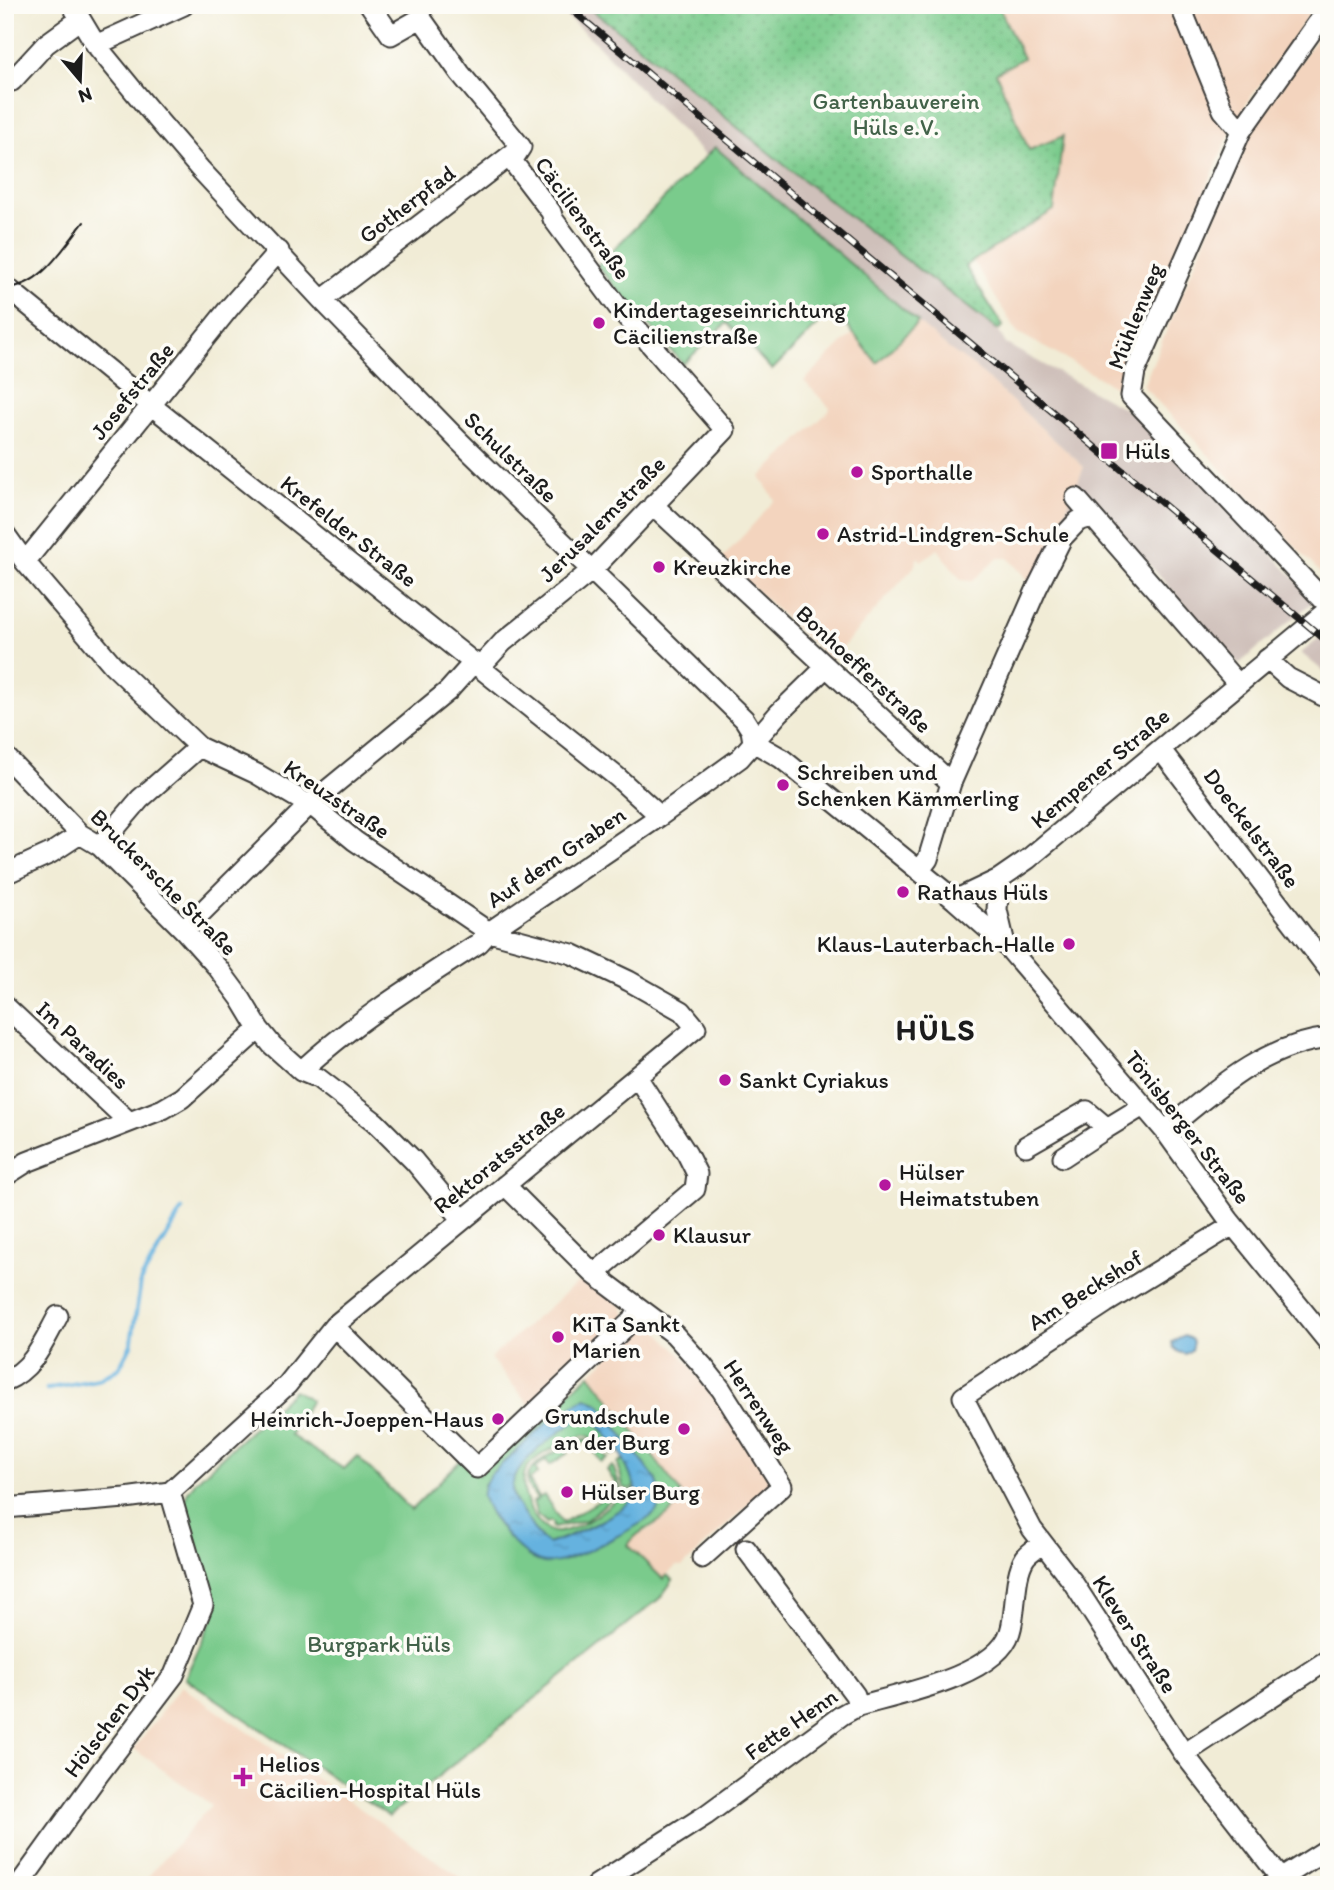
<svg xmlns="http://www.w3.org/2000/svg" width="1334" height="1890" viewBox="0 0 1334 1890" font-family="Itim,sans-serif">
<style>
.built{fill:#f3d4be}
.industrial{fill:#cfc0ba}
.green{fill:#7acb8c;stroke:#4b7454;stroke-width:2;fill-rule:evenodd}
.garden{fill:url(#garden-dots);stroke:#4b7454;stroke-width:2}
.water{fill:url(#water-ripples);stroke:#40677e;stroke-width:2;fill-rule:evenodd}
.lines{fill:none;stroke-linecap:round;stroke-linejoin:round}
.stream{stroke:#65b2df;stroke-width:4.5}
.minor-casing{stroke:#3c3b38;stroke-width:23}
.minor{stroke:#fff;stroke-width:19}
.tram{stroke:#1c1c1c;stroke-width:2}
.rail-casing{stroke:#1c1c1c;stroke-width:7}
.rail{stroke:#fdfcf7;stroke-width:4.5;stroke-dasharray:13;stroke-linecap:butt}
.poi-dot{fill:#b5179e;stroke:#fdfcf7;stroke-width:2.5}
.labels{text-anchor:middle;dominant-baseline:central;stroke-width:7;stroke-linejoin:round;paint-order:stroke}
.park-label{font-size:23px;fill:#426249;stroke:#fdfcf7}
.street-label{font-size:23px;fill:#1c1c1c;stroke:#fdfcf7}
.poi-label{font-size:23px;fill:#1c1c1c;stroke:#fdfcf7;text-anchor:start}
.district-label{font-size:30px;font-weight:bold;letter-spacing:2px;fill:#1c1c1c;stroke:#fdfcf7}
</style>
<defs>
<pattern id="garden-dots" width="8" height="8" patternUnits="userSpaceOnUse" patternTransform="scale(1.75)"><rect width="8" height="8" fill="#7acb8c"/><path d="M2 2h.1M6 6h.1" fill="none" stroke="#69ae78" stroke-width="1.8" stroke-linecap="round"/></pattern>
<pattern id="water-ripples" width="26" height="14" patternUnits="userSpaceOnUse" patternTransform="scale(1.75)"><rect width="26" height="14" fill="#65b2df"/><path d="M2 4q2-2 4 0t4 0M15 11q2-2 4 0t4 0" fill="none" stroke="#5798bf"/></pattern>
</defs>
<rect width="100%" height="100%" fill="#fdfcf7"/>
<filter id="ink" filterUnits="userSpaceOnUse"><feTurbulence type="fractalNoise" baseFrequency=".0143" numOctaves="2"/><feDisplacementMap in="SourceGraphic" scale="14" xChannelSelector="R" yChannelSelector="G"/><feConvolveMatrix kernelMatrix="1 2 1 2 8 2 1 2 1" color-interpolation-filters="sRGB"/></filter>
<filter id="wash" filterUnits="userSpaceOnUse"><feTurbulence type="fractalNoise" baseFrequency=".00686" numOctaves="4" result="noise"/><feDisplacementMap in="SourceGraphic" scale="28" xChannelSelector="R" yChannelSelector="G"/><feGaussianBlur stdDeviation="1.57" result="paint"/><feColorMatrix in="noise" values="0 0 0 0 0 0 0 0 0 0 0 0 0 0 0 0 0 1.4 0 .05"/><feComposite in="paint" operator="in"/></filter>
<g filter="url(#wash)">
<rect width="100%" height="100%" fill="#f1ecd6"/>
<path class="built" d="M998 5H1316L1246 104 1228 138 1119 389 1017 332 973 261 1054 210 1063 136 1029 150 996 73 1022 58Z
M1329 21V579H1326L1143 386 1250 134 1258 120Z
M918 322 975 367 1084 467 1033 586 1008 558H998L972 581 961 580 938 549 921 561 918 557 914 567 831 660 722 559 775 500 760 477 829 411 830 408 804 381 853 333 877 363Z
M585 1276 623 1307 625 1317 533 1409 490 1358Z
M637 1328 643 1331 648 1328H655L690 1364 719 1403 772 1482 682 1567 676 1566 663 1579 627 1545 631 1540 656 1525 590 1374 621 1345 620 1340Z
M181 1686 472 1885H149L144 1881 211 1805 134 1749Z"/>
<path class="industrial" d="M553 5H584L614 25 761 147 998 330 1006 344 1147 421 1315 600 1239 664 1088 497 1078 518 1065 512 1084 467 975 367 948 348 715 148 706 157 592 39Z
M1329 631V676L1301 653Z"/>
<path class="green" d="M715 147 918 322 877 363 834 309 772 370 727 323 683 364 597 266Z
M590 1374 681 1493C674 1524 639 1525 628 1545L663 1579 667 1575 673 1580 660 1598 389 1816 185 1678 215 1613 202 1563 187 1526 183 1509 187 1493 196 1481 294 1390 311 1400 290 1435 344 1469 357 1456 411 1510 462 1459 478 1475ZM586 1398 599 1404 657 1481 655 1512 610 1539 566 1560 533 1559 511 1539 494 1519 484 1484Z
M586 1416 595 1421 620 1451 612 1455 589 1436 584 1435C566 1443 538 1452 527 1468 515 1485 535 1535 559 1532 586 1528 602 1510 623 1494L629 1495 636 1488 637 1491C630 1512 569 1536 548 1544 535 1535 511 1501 512 1485 514 1464 566 1421 586 1416Z
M584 1439H587L608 1458 601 1462 587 1441 573 1450 572 1444Z
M564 1448 568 1453 550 1465 546 1460 535 1468 538 1473 529 1480 539 1498 544 1495 562 1523 619 1489 607 1470 613 1466 621 1491 586 1520 554 1528 552 1527 553 1524 550 1521 547 1523 537 1515 533 1502 537 1500C535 1494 530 1491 528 1486 522 1467 550 1454 564 1448Z
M625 1458 635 1486 630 1490 623 1487 618 1463Z"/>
<path class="garden" d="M584 5H827L834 13 845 5H998L1023 58 996 73 1029 150 1063 136 1054 210 965 266 1003 326 998 330C919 270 840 210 763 148 703 101 647 49 584 5Z"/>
<path class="water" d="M1184 1336 1191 1339 1193 1342 1191 1350 1185 1354 1179 1352 1173 1347 1172 1342Z
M586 1398 599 1404 657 1481C660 1491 663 1502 656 1512 648 1522 580 1556 565 1560 560 1562 550 1564 544 1563 523 1560 488 1517 483 1497 481 1488 487 1480 492 1473L550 1420ZM586 1416 595 1421 620 1451 637 1491C630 1512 569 1537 548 1544 537 1537 531 1525 524 1514 521 1509 515 1502 513 1496 504 1466 560 1432 580 1418Z"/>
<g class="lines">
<path class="stream" d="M47 1389 100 1379 119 1368 131 1345 141 1280 182 1210"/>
</g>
</g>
<g filter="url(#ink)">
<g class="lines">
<defs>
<path id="minor" d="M72 5 96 45 146 106 200 169 322 300 458 440 744 719 751 730 753 742
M370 5 391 35 421 18 460 73 521 147 512 161 551 212 553 219 618 307 725 430 592 570 503 642 480 667
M1180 5 1223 110 1241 131
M1329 7 1241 131 1135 372 1131 396 1329 606
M96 45 184 5
M5 79 12 81 46 44 79 20
M5 286 152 406 617 777 660 816
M322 300 520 148
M1076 498 1238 684
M653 505 951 783
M5 534 25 562 113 665 199 747 257 774 316 809 355 841 489 932 572 954 629 981 682 1011 696 1028 334 1326 287 1385 170 1492 125 1498 5 1508
M25 562 230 307 279 251
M1267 659 1288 678 1329 699
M753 742 781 758 955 900 1005 944 1165 1131 1229 1220 1329 1343
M1161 750 1329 970
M5 756 80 834 100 846 184 930 218 968 241 999 259 1029 272 1045 301 1071 318 1078 375 1122 414 1161 462 1219
M100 846 140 799 199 747
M919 871 928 859 951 783 1037 588 1062 538 1078 521 1092 517
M5 874 51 853 80 834
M999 879 997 910 1005 944
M955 900 999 879 1028 859 1329 609
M184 930 309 805 448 691 474 662
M5 1006 128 1121
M301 1071C355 1021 417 983 479 943L489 932 660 816 740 758 779 713 826 667
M1165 1131C1214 1091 1263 1045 1329 1038
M1026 1146 1087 1111 1107 1128 1143 1106
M1063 1157 1107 1128
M5 1176 27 1162 163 1109 182 1098 259 1029
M505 1185 594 1274 674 1334 702 1365 721 1389 782 1486 702 1558
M1233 1225 1106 1303 963 1397 1032 1529 1072 1581 1184 1754 1286 1885
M594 1274 695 1189 697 1174 687 1154 637 1077
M334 1326 477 1468 641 1312
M5 1381C34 1369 44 1341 58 1316
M746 1549 855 1695 858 1706
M1184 1754 1329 1659
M19 1885 99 1774 174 1675 203 1605 170 1492
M596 1885 706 1815 842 1715 858 1706C897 1695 997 1676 1010 1632 1017 1611 1013 1576 1025 1558 1029 1552 1037 1548 1042 1544
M1271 1885 1329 1848"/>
</defs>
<use href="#minor" class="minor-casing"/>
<use href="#minor" class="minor"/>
<path class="tram" d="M5 287C40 290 65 245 84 222"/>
<defs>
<path id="rail" d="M566 5 1329 643"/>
</defs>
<use href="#rail" class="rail-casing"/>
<use href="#rail" class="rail"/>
</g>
</g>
<g class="poi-dot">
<circle cx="599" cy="323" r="7"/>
<rect x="1100" y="442" width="18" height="18" rx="3.5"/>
<circle cx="857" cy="472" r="7"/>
<circle cx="823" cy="534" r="7"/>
<circle cx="659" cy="567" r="7"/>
<circle cx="783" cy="785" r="7"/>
<circle cx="903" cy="892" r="7"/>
<circle cx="1069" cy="944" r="7"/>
<circle cx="725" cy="1080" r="7"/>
<circle cx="885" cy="1185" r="7"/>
<circle cx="659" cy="1235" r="7"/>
<circle cx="558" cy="1337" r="7"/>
<circle cx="498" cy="1419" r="7"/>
<circle cx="684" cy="1429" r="7"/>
<circle cx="567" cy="1492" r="7"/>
<path d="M239.5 1766.5h7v7h7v7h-7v7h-7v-7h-7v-7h7z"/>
</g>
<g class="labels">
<g class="park-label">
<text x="896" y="101">Gartenbauverein<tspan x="896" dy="26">Hüls e.V.</tspan></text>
<text x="379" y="1644">Burgpark Hüls</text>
</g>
<g class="street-label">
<text transform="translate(407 204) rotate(-37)">Gotherpfad</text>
<text transform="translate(583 218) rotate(54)">Cäcilienstraße</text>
<text transform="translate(1135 316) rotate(-68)">Mühlenweg</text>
<text transform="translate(132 391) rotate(-51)">Josefstraße</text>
<text transform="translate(511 457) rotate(44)">Schulstraße</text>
<text transform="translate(602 519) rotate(-45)">Jerusalemstraße</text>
<text transform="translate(349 531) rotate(38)">Krefelder Straße</text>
<text transform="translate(864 669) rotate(43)">Bonhoefferstraße</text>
<text transform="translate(1100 768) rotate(-40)">Kempener Straße</text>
<text transform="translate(337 799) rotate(34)">Kreuzstraße</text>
<text transform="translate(1252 828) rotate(53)">Doeckelstraße</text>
<text transform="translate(556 857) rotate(-34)">Auf dem Graben</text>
<text transform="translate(164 882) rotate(45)">Bruckersche Straße</text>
<text transform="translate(83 1045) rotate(43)">Im Paradies</text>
<text transform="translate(1188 1127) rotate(52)">Tönisberger Straße</text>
<text transform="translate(499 1158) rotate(-39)">Rektoratsstraße</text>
<text transform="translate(1085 1290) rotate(-32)">Am Beckshof</text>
<text transform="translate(759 1406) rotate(56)">Herrenweg</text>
<text transform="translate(1135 1634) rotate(57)">Klever Straße</text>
<text transform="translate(109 1721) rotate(-53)">Hölschen Dyk</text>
<text transform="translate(791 1724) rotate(-35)">Fette Henn</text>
</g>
<g class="poi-label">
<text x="613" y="310">Kindertageseinrichtung<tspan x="613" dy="26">Cäcilienstraße</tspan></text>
<text x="1125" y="451">Hüls</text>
<text x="871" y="472">Sporthalle</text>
<text x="837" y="534">Astrid-Lindgren-Schule</text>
<text x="673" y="567">Kreuzkirche</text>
<text x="797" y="772">Schreiben und<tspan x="797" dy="26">Schenken Kämmerling</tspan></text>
<text x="917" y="892">Rathaus Hüls</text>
<text x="1055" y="944" text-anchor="end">Klaus-Lauterbach-Halle</text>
<text x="739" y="1080">Sankt Cyriakus</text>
<text x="899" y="1172">Hülser<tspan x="899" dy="26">Heimatstuben</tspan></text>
<text x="673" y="1235">Klausur</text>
<text x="572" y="1324">KiTa Sankt<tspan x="572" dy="26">Marien</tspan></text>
<text x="670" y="1416" text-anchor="end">Grundschule<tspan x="670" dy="26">an der Burg</tspan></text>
<text x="484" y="1419" text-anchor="end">Heinrich-Joeppen-Haus</text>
<text x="581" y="1492">Hülser Burg</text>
<text x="259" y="1764">Helios<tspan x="259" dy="26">Cäcilien-Hospital Hüls</tspan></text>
</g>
<g class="district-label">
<text x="936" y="1029">HÜLS</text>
</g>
</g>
<rect width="1334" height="1890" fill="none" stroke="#fdfcf7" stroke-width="28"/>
<g transform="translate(80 80) rotate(161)" stroke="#fdfcf7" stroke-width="5" paint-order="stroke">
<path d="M0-5L12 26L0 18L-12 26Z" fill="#1c1c1c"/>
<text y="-10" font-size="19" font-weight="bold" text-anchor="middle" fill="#1c1c1c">N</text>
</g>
</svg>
